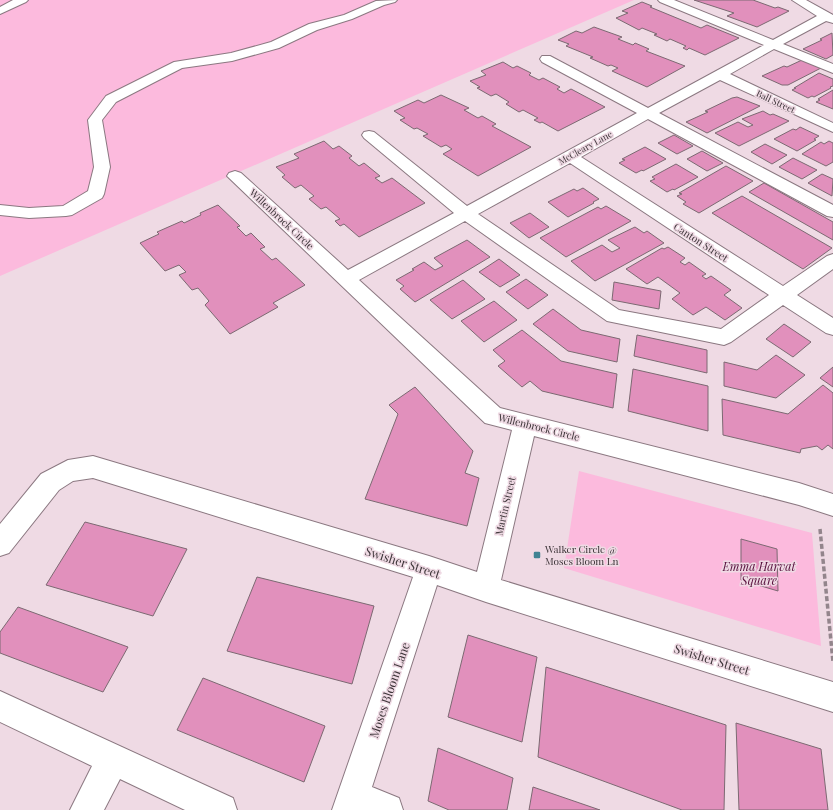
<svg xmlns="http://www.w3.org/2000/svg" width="833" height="810" viewBox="0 0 833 810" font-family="'Playfair Display',serif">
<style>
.green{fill:#fcbadd}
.building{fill:#e190bc;stroke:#7c6972}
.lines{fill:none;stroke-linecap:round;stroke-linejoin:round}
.minor-casing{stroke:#8b7881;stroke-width:2}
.path{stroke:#93858c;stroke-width:3.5;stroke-dasharray:5 2.5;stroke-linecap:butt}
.minor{fill:#fff;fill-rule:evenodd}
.poi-dot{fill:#408393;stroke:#efdae4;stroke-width:1.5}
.labels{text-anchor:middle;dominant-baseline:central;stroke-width:3;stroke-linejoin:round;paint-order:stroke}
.far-street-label{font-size:9px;fill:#3d3539;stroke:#efdae4}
.street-label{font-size:10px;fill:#3d3539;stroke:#efdae4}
.poi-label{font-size:10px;fill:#3d3539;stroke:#efdae4;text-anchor:start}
.near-street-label{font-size:12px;fill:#3d3539;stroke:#efdae4}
.near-park-label{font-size:12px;font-style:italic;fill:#59123f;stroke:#efdae4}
</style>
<rect width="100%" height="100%" fill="#efdae4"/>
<path class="green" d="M0 0H634L0 276Z
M579 471 812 533 821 646 564 568Z"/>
<path class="building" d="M694 0H753L775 8 778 7 789 11 757 27 727 16 734 13Z
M642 2 652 6 650 7 701 28 707 25 739 38 705 55 689 48 687 50 683 48 686 46 670 39 667 41 654 35 657 34 642 28 639 30 616 18 628 13 622 11Z
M594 27 622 37 618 39 633 45 635 43 649 49 646 51 685 66 647 87 612 71 618 68 611 65 608 66 590 58 593 57 566 46 569 44 558 40 576 31 582 33Z
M832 33 833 55 826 59 803 49 822 40 820 39Z
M802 60 821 68 788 85H782L762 76 784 66 787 67Z
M503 62 513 68 517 66 531 73 529 75 539 80 543 78 560 87 557 89 564 93 571 89 605 107 558 131 542 122 540 123 534 120 538 118 523 110 519 112 506 104 509 102 496 94 491 96 477 88 480 87 470 81 486 75 481 71Z
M819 73 833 79V86L830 87 831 88 814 97 812 96 808 98 792 90 796 88H794Z
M833 90V109L816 102 820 100 818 99Z
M441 95 469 108 464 110 478 118 482 116 496 124 492 126 531 147 478 176 443 154 452 149 446 145 441 147 423 136 428 134 417 128 414 129 400 120 405 118 394 111 418 100 424 103Z
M737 97 760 106 707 133 686 122 708 112 705 111 732 98Z
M763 111 770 115 773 114 789 121 739 146 715 133 738 122 748 127 753 125 742 119Z
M800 127 819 136 814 139 816 140 797 151 774 139 793 129 796 130Z
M674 135 693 146 677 154 658 143Z
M324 141 333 149 339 146 352 156 349 158 359 166 364 163 380 176 375 178 382 183 392 178 425 203 359 237 344 224 340 226 335 221 340 219 326 207 321 209 309 199 314 196 301 185 295 188 282 177 285 175 276 167 299 158 294 154Z
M829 141 833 143V162L826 166 802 154 821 142 824 144Z
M765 144 787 155 772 164 751 152Z
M645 147 666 159 643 171 642 170 636 173 619 163 625 160 622 159Z
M702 151 723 163 707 171 687 159Z
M793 158 817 170 802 179 779 167Z
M676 164 698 177 674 190 673 189 667 192 650 181 655 179 652 177Z
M726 166 753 181 699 213 683 204 686 202 677 196 682 194 679 193Z
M822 174 833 179 832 196 808 183Z
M764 183 833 222V240L749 192Z
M583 188 599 199 593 202 594 203 568 217 548 202 574 189 577 191Z
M742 196 832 248 803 269 712 213Z
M218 205 240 226 237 227 246 236 251 233 265 247 260 249 272 260 276 258 305 285 273 303 278 307 230 334 205 305 209 301 198 288 192 290 179 275 186 272 179 265 165 271 140 243 159 234 157 232 182 221 184 223 201 215 200 213Z
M606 206 631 221 566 257 540 238 598 207 601 209Z
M530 213 549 227 529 238 510 223Z
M635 227 644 233 647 231 664 243 595 281 571 261 602 245 612 252 620 248 608 240Z
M467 240 490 257 415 302 400 289 404 286 396 280 414 270 412 269 424 262 435 270 443 266 434 258Z
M668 247 685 258 680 262 685 265 689 262 706 274 702 276 706 279 711 276 731 290 724 295 742 308 725 320 706 307 693 315 672 299 680 293 658 277 647 284 626 269 662 248 664 249Z
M499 259 520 275 500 287 479 272Z
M526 279 548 295 528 309 506 292Z
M463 280 485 299 452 319 430 300Z
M614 282 661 291 659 309 612 300Z
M494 301 517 320 484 342 461 321Z
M553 309 581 330 620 339 617 362 568 351 533 324Z
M784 324 811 342 793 357 766 339Z
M522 330 561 361 617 374 613 408 542 391 530 381 522 387 498 366 505 361 493 350Z
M637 335 707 350V373L634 356Z
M776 355 805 375 776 398 724 386V362L757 370Z
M833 367V387L820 378Z
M633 369 708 386V431L628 411Z
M823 385 833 393V449L828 445 822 450 817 446 801 449 800 453 723 435 722 399 788 414Z
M415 387 473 451 465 473 479 478 467 526 365 499 398 414 389 405Z
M85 522 187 549 153 616 46 585Z
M741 539 777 549 778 591 741 580Z
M257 577 374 606 352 684 227 651Z
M18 607 128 647 103 692 0 653V632Z
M468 635 537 657 522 742 448 717Z
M546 667 726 725 724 810H682L538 757Z
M203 678 325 726 304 782 177 730Z
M736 723 821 749 828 810H739Z
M438 748 513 778 507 810H449L428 801Z
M533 787 600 810H529Z"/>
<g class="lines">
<defs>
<path id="minor" d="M13 0H28L26 2 0 14V7Z
M397 0 395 2 384 5 352 19 317 30 279 48 232 61 182 68 116 102 102 120 110 167 104 194 102 198 72 215 66 216 29 218 0 215V205L29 208 63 206 88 191 94 167 88 120 106 96 174 62 231 53 271 42 309 24 344 15 376 1Z
M658 0H674L773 40 817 16 792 0H806L833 15V23L826 21 783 44 833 64V73L774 49 730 74 833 123V132L720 80 659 113 833 205V217L827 216 648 119 581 157 783 286 827 256 833 254V269L797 295 833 318V335L826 333 783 305 731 342 724 345 607 321 465 221 359 280 500 408 799 483 833 494V516L799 505 534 436 501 580 833 682V712L486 602 437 585 372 787 399 798 403 810H332L413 577 93 478 73 481 59 490 9 553 0 556V524L41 474 68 460 93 456 429 556 477 572 512 430 485 423 227 176 229 173 235 171 241 173 348 270 454 213 364 138 362 135 364 132 369 131 374 132 467 206 637 113 542 62 540 59 542 56H550L648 108 764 45 660 2ZM570 163 769 295 721 329 619 310 478 214Z
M0 691 233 798 237 810H185L120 779 104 810H70L92 766 0 722Z"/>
</defs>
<use href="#minor" class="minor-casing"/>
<path class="path" d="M820 529 833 662"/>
<use href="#minor" class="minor"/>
</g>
<rect class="poi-dot" x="533" y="551" width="8" height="8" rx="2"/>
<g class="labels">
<g class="far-street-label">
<text transform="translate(776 101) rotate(25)">Ball Street</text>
<text transform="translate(585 147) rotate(-29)">McCleary Lane</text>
</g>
<g class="street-label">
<text transform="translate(282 219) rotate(43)">Willenbrock Circle</text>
<text transform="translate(701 242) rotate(33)">Canton Street</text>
<text transform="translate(539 427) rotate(14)">Willenbrock Circle</text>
<text transform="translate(505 506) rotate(-77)">Martin Street</text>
</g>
<g class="poi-label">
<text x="545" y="549">Walker Circle @<tspan x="545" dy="12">Moses Bloom Ln</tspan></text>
</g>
<g class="near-street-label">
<text transform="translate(403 562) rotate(18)">Swisher Street</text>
<text transform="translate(712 659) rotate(17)">Swisher Street</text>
<text transform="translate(389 690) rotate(-71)">Moses Bloom Lane</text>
</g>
<g class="near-park-label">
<text x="759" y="566">Emma Harvat<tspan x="759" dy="14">Square</tspan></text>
</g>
</g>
</svg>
